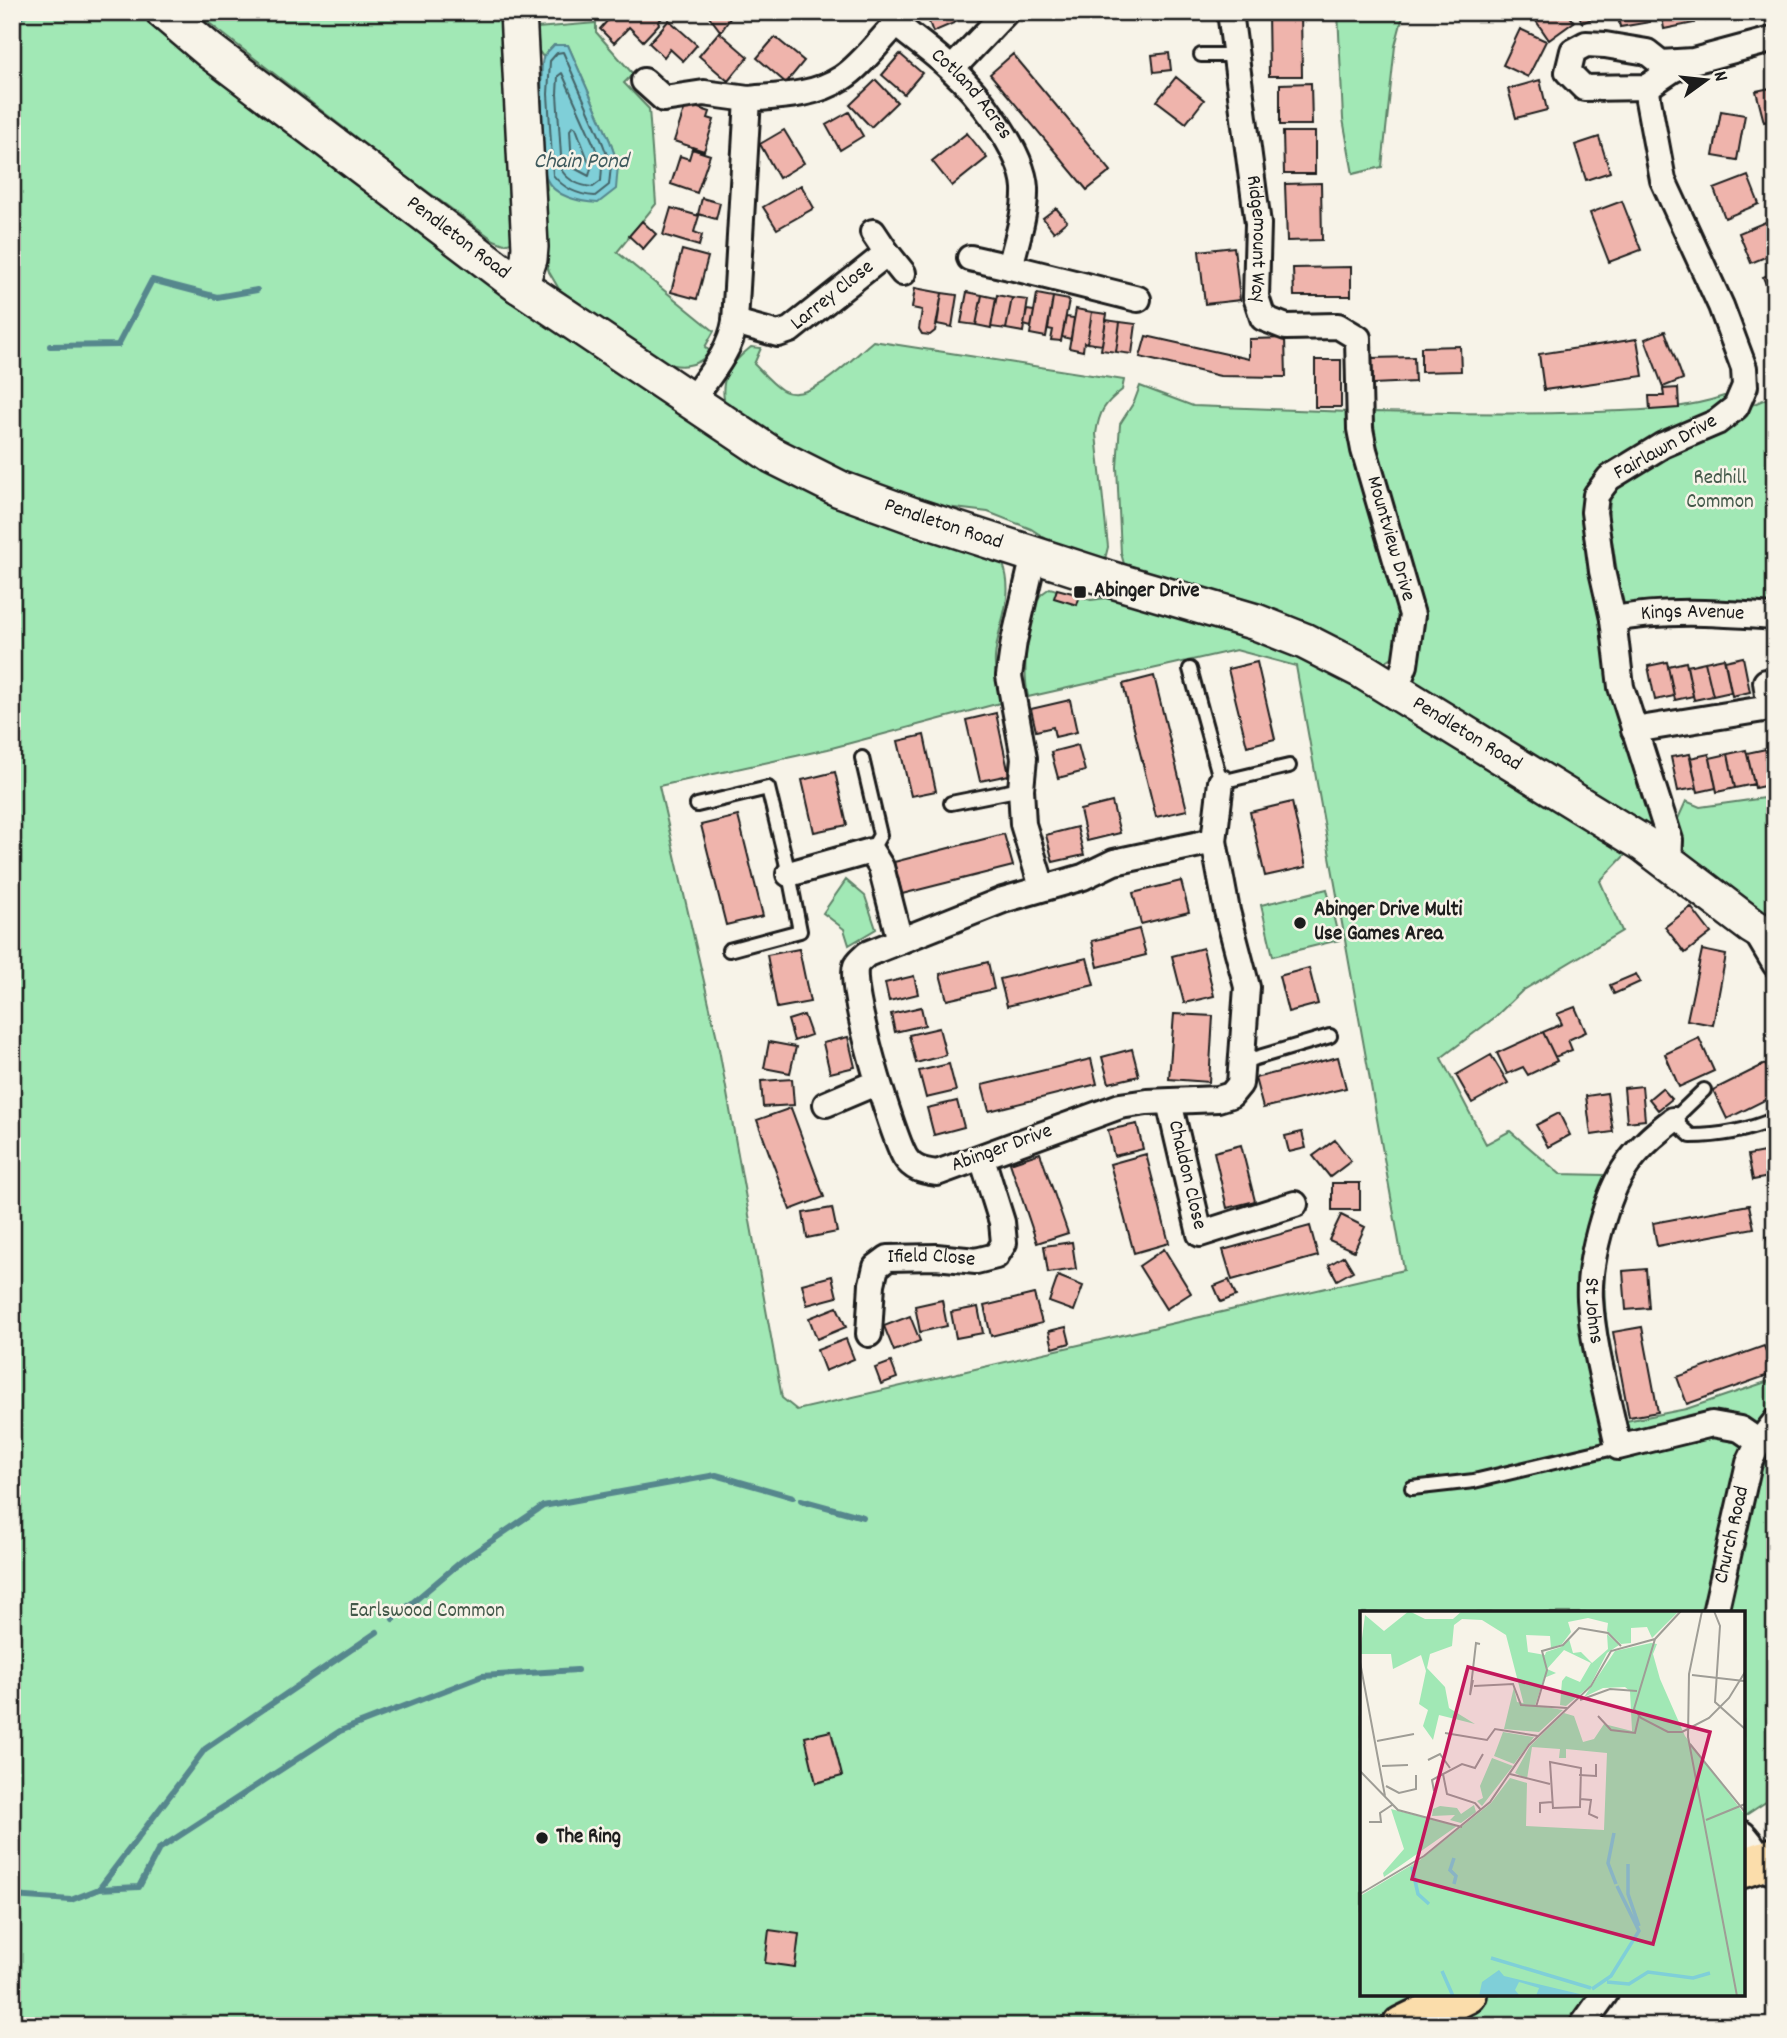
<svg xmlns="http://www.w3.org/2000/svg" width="1787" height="2038" viewBox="0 0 1787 2038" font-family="Dekko,sans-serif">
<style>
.green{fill:#a1e8b5;stroke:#5e8268;stroke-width:2}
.water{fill:#7fcfd8;stroke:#57878d;stroke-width:2}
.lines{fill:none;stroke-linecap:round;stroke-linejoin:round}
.shore{stroke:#446467;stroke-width:2}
.stream{stroke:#57878d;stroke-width:6}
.building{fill:#efb4ac;stroke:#1c1c1c;stroke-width:2}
.lane-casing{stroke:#1c1c1c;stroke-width:18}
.street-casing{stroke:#1c1c1c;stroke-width:30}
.secondary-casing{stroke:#1c1c1c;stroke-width:40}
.primary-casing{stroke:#1c1c1c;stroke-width:44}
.lane{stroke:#f7f3e8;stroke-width:12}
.street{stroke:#f7f3e8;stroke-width:24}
.secondary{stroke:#f7f3e8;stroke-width:35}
.primary{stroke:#fbddab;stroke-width:38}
.poi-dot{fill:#1c1c1c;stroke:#f7f3e8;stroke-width:2.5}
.labels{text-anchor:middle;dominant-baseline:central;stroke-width:5;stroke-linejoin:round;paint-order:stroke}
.street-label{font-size:21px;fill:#1c1c1c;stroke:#f7f3e8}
.park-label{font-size:21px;fill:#44594a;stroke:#f7f3e8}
.poi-label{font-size:21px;font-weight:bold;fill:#1c1c1c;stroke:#f7f3e8;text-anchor:start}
.water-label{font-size:23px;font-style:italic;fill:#3f5b5e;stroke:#f7f3e8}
.inset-river{fill:none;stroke:#7fcfd8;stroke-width:3.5}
.inset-road{fill:none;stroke:#9f9d96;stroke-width:2}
.view{fill:#c2185b;fill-opacity:0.15;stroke:#c2185b;stroke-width:3.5}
.inset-edge{fill:none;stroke:#1c1c1c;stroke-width:3.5}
</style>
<rect width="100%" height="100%" fill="#f7f3e8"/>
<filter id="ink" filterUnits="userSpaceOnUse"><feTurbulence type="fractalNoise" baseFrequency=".0143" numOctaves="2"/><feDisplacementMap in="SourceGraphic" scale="14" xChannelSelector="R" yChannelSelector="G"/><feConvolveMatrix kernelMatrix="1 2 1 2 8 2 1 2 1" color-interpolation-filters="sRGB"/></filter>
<g filter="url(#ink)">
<path class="green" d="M12 12H152L552 322 990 553 989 559 1003 564C1016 598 997 624 995 658 994 673 998 688 1000 703L828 749 659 786 717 1038 782 1398 797 1410 1404 1270 1296 666 1236 650 1028 697C1023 671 1025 622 1038 599 1040 594 1046 591 1050 588L1091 600 1114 597 1299 652 1629 851 1600 881 1622 931 1522 991 1494 1018 1441 1058 1486 1144 1510 1131 1560 1174 1605 1175 1629 1184C1619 1212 1607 1242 1605 1272 1601 1321 1617 1373 1626 1421L1686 1409 1775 1379V1796L1743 1817V1613H1362V1994H1594L1570 2026H12Z
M195 12H508L519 225 511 242 504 244 494 240 394 167Z
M1338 12H1404L1395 46 1382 167 1353 174 1343 119Z
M596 23V32L633 74 624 83 649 109 656 204 617 252 714 331 705 347 711 352C696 368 680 368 661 362L559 289 549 272 543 251 539 202 547 189 546 178 556 190 618 165 610 141 568 45H554L543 57 539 51 537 28Z
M873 341 1124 380 1122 390C1104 404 1099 412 1096 434L1108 547 1105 559 1048 540 1031 529 988 512 904 502 866 487 727 411C717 382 728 365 751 347L761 348 754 364C762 372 772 384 782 390 810 406 853 357 873 341Z
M1140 386 1193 406 1350 412 1403 620 1395 655 1385 662 1371 661 1268 609 1124 564 1121 553 1117 467 1120 424 1134 402Z
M1775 395V607L1623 608 1608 516 1611 496 1624 478 1747 407Z
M1724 396 1728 398 1714 410 1613 459 1594 475 1584 494 1656 827 1649 832 1421 690 1412 677 1372 412C1447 413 1522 415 1597 412 1641 410 1683 410 1724 396Z
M1775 787V928L1691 865 1682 848 1676 823 1686 801 1700 807 1771 797Z
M846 880 865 896 876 929 849 945 844 929 823 913Z
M1327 889 1339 940 1273 956 1261 905Z"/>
<path class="water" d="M554 45H568L610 141 618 165 616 189 598 203C580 202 554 197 546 178 542 168 540 67 543 58 545 53 551 49 554 45Z"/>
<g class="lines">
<path class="shore" d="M563 52 603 144 611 166 609 185 595 196C578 195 564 189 553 175L548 94 550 61 557 53Z
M562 73 595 147 602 167 601 181 593 187C580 186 569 181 562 171L557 94 558 76Z
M573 126 576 128 591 168 589 176 572 167 570 130Z"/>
<path class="stream" d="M12 21 29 12
M50 346 118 345 152 280 217 297 257 290
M801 1500 863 1517
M393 1619 462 1561 543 1506 716 1475 793 1497
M99 1889 139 1887 159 1849 340 1731 482 1676 577 1670
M12 1896 71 1900 99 1889 205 1749 377 1632"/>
</g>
<path class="building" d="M575 12H590V17L575 19Z
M615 12H660L662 18 658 22 659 24 643 41 629 27 614 43 600 29Z
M706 12H734L721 32Z
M925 12H952L956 22 933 32Z
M1268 12H1301L1302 76H1269Z
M1530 12H1567L1574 22 1549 40Z
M1578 12H1608L1582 23Z
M1617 12H1649L1650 22 1620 27Z
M1661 12H1692L1694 23 1664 29Z
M1705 12H1736L1737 16 1706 21Z
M669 20 697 45 683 61 670 49 664 57 649 43Z
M1520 29 1546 41 1528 77 1503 65Z
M719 32 748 57 728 81 699 56Z
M775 37 804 61 786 83 757 58Z
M1169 53 1171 70 1154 72 1152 55Z
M900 54 922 73 904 94 882 75Z
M1013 54 1111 171 1087 190 990 74Z
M1176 77 1204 100 1186 123 1157 101Z
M876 80 897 102 871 127 850 105Z
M1540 80 1547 110 1516 118 1508 89Z
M1311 83 1312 125H1280V84Z
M1775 87V120L1764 122 1756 91Z
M686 104 710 112 708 118 714 120 704 151 674 141Z
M1721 111 1745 115 1737 160 1713 156Z
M849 112 863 136 840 150 826 125Z
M784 130 804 163 779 178 760 144Z
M1283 132H1315V174H1284Z
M967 133 987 158 952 186 932 161Z
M1599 137 1610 172 1586 180 1575 145Z
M692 149 710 155 697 193 671 184 680 156 689 159Z
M1748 176 1759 204 1725 218 1714 189Z
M1321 183 1322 240 1287 241 1285 184Z
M801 185 814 208 777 229 763 207Z
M702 198 720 203 716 219 698 214Z
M1622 201 1641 250 1609 262 1590 213Z
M671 208 699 216 694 232 702 235 699 246 663 235Z
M1056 208 1067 221 1054 232 1043 218Z
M1775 218V253L1751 263 1739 233Z
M642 221 656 234 643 249 629 236Z
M1234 247 1240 300 1205 304 1199 251Z
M682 250 708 257 697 299 671 292Z
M1351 267V296H1294L1293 268Z
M1775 272V307L1763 277Z
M915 288 942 293 935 331 930 335 922 334 919 329 922 310 912 308Z
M967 292 982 295 976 325 961 323Z
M942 293 957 295 952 327 937 324Z
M1037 294 1053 297 1046 337 1030 334Z
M982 295 996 298 991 328 976 325Z
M997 295 1012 298 1006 329 991 327Z
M1053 297 1069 300 1061 341 1051 340 1053 330 1048 329Z
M1012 298 1028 300 1023 332 1006 329Z
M1076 309 1092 312 1087 343 1084 342 1083 351 1069 348Z
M1027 310 1034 311 1031 327 1024 325Z
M1092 312 1107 314 1102 345 1087 343Z
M1066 317 1074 318 1071 339 1062 337Z
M1106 320 1120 322 1116 352 1101 350Z
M1120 322 1136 324 1132 354 1116 352Z
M1665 331 1683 379 1663 387 1645 339Z
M1146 336 1249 359V339L1285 338 1286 377 1220 376 1140 357Z
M1637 339 1643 376 1544 390 1539 354Z
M1460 346 1461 371 1421 372V347Z
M1414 357 1415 382 1373 384 1372 358Z
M1315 360H1341V407H1315Z
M1678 388 1679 408 1650 410 1649 396H1664L1663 389Z
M1057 589 1080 595 1077 605 1054 598Z
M1743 657 1750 692 1732 696 1725 661Z
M1724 658 1731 692 1713 696 1705 662Z
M1257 662 1275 739 1247 746 1228 669Z
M1667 662 1674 696 1655 700 1648 666Z
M1686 662 1693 696 1675 700 1668 666Z
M1705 662 1713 696 1694 700 1687 666Z
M1154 676 1187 810 1156 817 1123 684Z
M1070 700 1077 732 1055 737 1053 727 1036 731 1031 709Z
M996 713 1009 775 980 781 966 720Z
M924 735 936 791 911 796 898 741Z
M1078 745 1085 771 1058 778 1051 752Z
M1766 749 1773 784 1755 788 1747 753Z
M1746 750 1754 784 1735 788 1728 754Z
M1690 754 1697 788 1678 791 1671 757Z
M1709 754 1716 788 1698 792 1690 758Z
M1728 754 1735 788 1717 792 1710 758Z
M835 772 847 825 814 832 802 780Z
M1112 802 1120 833 1087 841 1080 810Z
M1292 802 1306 867 1265 876 1250 812Z
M738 816 763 916 726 925 701 825Z
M1077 827 1084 855 1053 862 1046 835Z
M1004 834 1013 866 902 894 894 862Z
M1181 881 1189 912 1141 924 1133 893Z
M1691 907 1711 933 1685 953 1665 927Z
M1139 929 1146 955 1098 967 1092 941Z
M1203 948 1214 996 1184 1003 1172 956Z
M799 949 810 1002 777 1008 767 955Z
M1702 950 1726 955 1713 1025 1687 1020Z
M1087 958 1094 985 1007 1006 1000 979Z
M988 962 994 989 947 1000 940 974Z
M1309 968 1318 1004 1288 1012 1279 976Z
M1636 974 1640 982 1614 994 1610 985Z
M914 976 918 994 889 1001 885 983Z
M921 1007 925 1025 895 1032 891 1014Z
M1575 1007 1586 1032 1568 1040 1572 1050 1555 1057 1543 1032 1562 1024 1557 1014Z
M1174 1014 1213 1016 1209 1082 1169 1079Z
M804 1015 811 1035 794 1041 788 1020Z
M939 1028 946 1055 916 1063 909 1035Z
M1543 1032 1557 1061 1528 1075 1523 1067 1507 1074 1497 1053Z
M848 1037 855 1067 830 1073 823 1043Z
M1699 1038 1714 1071 1679 1087 1665 1054Z
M769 1042 796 1047 790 1073 764 1068Z
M1132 1049 1139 1076 1109 1083 1102 1057Z
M1491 1055 1508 1083 1472 1103 1456 1075Z
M1338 1057 1346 1088 1263 1108 1255 1078Z
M1091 1059 1097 1084 989 1111 982 1085Z
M949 1064 956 1091 926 1098 919 1071Z
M1765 1064 1775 1082V1095L1727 1119 1713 1090Z
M792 1079 794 1105 763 1107 761 1081Z
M1642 1086 1645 1120 1627 1122 1624 1088Z
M1662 1088 1672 1099 1658 1110 1649 1099Z
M1607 1093 1613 1132 1591 1135 1586 1096Z
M957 1101 964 1127 934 1135 927 1108Z
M791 1108 824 1197 790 1210 757 1120Z
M1559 1113 1570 1135 1548 1147 1536 1125Z
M1137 1124 1143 1149 1114 1156 1108 1130Z
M1302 1132 1306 1148 1289 1152 1285 1136Z
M1335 1140 1351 1161 1330 1177 1313 1156Z
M1241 1145 1255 1201 1227 1208 1214 1152Z
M1775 1150V1176L1753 1180 1748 1155Z
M1040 1153 1068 1233 1037 1243 1010 1163Z
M1146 1154 1169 1243 1134 1253 1110 1164Z
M1332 1183H1360V1210H1332Z
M1749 1205 1754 1228 1657 1246 1653 1223Z
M832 1208 837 1232 807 1238 803 1213Z
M1341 1215 1365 1227 1354 1251 1329 1240Z
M1310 1226 1318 1256 1232 1280 1223 1250Z
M1775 1235V1264H1773L1767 1237Z
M1072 1242 1076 1269 1048 1273 1044 1246Z
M1164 1249 1191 1293 1166 1309 1139 1266Z
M1344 1256 1353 1271 1337 1280 1329 1265Z
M1646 1269 1649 1308 1626 1310 1623 1271Z
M832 1276 837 1297 807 1305 802 1284Z
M1058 1276 1083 1286 1074 1311 1049 1302Z
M1229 1280 1236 1296 1221 1302 1214 1286Z
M1034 1294 1042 1323 991 1336 984 1306Z
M942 1300 947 1326 920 1332 915 1306Z
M837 1307 846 1327 817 1339 809 1318Z
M978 1307 983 1333 956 1338 951 1312Z
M910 1316 920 1341 894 1351 884 1326Z
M1066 1327 1070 1343 1053 1348 1049 1331Z
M1642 1327 1658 1412 1629 1417 1613 1332Z
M846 1339 854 1359 825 1371 817 1350Z
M1764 1346 1774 1373 1687 1404 1677 1377Z
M891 1362 897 1378 881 1384 875 1368Z
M831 1731 842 1776 816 1783 805 1737Z
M769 1930 799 1934 795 1967 765 1963Z"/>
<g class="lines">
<defs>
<path id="lane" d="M1201 55H1236
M1190 669 1221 782 1289 766
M862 758 880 835 871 851
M951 803 1021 789
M697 805 768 788 789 874 800 931 729 950
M1242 1062 1330 1036
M1704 1090 1673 1120 1691 1136C1721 1136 1747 1131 1775 1119
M1412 1488 1474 1481 1618 1447"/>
<g id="street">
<path id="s1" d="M1230 12 1258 224 1256 297 1263 318 1286 327 1338 326 1358 338 1360 429 1364 450 1412 615 1405 665 1395 691"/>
<path d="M1693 61 1661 63 1647 52 1605 45 1586 44 1573 51 1568 72 1584 88 1647 87 1672 70 1693 61 1775 39"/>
<path d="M952 69 1006 12"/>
<path d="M644 81 664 99 704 93 748 99"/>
<path d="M1647 87 1648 100 1663 180 1721 306 1744 368 1745 386 1736 407 1717 422 1663 445 1609 478 1596 495 1594 512 1602 571 1613 619 1621 687 1670 840 1669 862"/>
<path d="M873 232 887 253"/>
<path d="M970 258 1010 267"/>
<path id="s2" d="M735 322 778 334 790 330 887 253 903 273"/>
<path id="s3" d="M691 401C709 375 730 353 735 322L748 99C780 96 814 96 842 78 861 66 880 40 896 24 914 39 933 52 950 68 977 92 1023 151 1025 188 1026 214 1016 242 1010 267L1138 299"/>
<path d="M1034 555 1014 641 1009 676 1024 758 1021 789 1023 824 1042 887"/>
<path id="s4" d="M1613 619C1670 609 1717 613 1775 617"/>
<path d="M1634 730 1770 708 1766 682"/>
<path d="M1214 841 1227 911 1247 987 1240 1084 1231 1095 1218 1099 1147 1102 1120 1106 937 1173C924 1171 913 1170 905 1157 892 1135 847 986 856 966 857 962 864 957 867 954L1003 900 1083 877 1114 862Z"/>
<path d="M1214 841 1221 782"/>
<path d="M789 874 871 851 881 867 900 941"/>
<path d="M1753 927 1775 964"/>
<path id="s5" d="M1169 1102 1200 1234 1295 1204"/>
<path d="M826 1104 878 1082"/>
<path id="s6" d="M1673 1120C1656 1133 1639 1147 1627 1165 1606 1194 1588 1263 1590 1299 1593 1348 1608 1398 1618 1447L1712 1424 1740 1429 1759 1442"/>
<path id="s7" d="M869 1334 872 1284 876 1267 888 1258 936 1257 976 1261 996 1256 1004 1243 1002 1222 982 1158"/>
<path id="s8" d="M1715 1613 1749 1463 1759 1442 1775 1422"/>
<path d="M1743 1834C1755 1845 1759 1860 1769 1871"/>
<path d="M1582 2026 1605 1994"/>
</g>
<g id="secondary">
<path id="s9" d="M164 12 210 51 520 286 772 455 840 489 914 516 1109 579 1256 622 1304 641 1363 671 1644 844 1752 926 1775 940"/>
<path d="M518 12 530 247 529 259 520 286"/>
</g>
<path id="primary" d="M1743 1868 1775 1857
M1402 2026 1467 1994"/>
</defs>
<use href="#lane" class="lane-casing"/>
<use href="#street" class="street-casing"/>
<use href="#secondary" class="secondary-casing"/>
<use href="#primary" class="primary-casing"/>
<use href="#lane" class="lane"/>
<use href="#street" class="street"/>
<use href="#secondary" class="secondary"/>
<use href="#primary" class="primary"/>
</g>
</g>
<g class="poi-dot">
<rect x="1073" y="585" width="14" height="14" rx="3.5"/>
<circle cx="1300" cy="923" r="7"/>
<circle cx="542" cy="1838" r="7"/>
</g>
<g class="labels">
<g class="street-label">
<text stroke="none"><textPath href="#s3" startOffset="592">Cotland Acres</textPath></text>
<text stroke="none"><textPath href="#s9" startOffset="371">Pendleton Road</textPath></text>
<text stroke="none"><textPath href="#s1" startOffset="229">Ridgemount Way</textPath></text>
<text stroke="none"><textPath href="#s2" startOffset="112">Larrey Close</textPath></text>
<text transform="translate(1666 448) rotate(-29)">Fairlawn Drive</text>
<text stroke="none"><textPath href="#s9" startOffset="938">Pendleton Road</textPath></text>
<text stroke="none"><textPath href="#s1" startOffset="614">Mountview Drive</textPath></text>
<text stroke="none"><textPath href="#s4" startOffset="80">Kings Avenue</textPath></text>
<text stroke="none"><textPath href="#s9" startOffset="1505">Pendleton Road</textPath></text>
<text transform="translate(1002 1149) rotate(-20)">Abinger Drive</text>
<text stroke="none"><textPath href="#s5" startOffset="75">Chaldon Close</textPath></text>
<text stroke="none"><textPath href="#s7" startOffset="126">Ifield Close</textPath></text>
<text stroke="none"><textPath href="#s6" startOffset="217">St Johns</textPath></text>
<text stroke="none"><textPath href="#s8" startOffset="80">Church Road</textPath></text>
</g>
<g class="park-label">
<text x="1720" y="479">Redhill<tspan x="1720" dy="24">Common</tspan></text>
<text x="427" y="1612">Earlswood Common</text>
</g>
<g class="poi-label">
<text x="1094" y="592">Abinger Drive</text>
<text x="1314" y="911">Abinger Drive Multi<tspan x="1314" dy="24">Use Games Area</tspan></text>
<text x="556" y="1838">The Ring</text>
</g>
<g class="water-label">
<text x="581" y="162">Chain Pond</text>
</g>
</g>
<g transform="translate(1360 1611)">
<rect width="385" height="385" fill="#f7f3e8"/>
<path d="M49 0 65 8H93L102 0H319L292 27 287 16 271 17V32L261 33 247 20 248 12 228 7 208 11 211 21 202 33 191 37 190 25 166 24 168 41 185 44 186 41 201 36 209 28 213 42 221 41 232 52 248 38 247 23 259 34 247 42 230 75 206 95 200 94 202 70 206 65 220 71 231 52 204 39 187 58 196 62 184 67 175 95 164 94 146 24 122 9 102 8 94 14 92 35 70 43 67 57 85 76 89 97 115 113 79 104 73 129 63 115 68 99 59 93 66 60 61 44 33 58 31 43H0L5 4 24 20ZM291 32 297 33 293 43 300 68 325 125 385 204V385H0V285L60 249 131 192 150 167 167 172 166 215 244 219 247 142 206 138V147H199L200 138 172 136 167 168 155 162 170 135 204 102 214 105 223 131 234 128 244 113 272 120 270 80 265 76 243 77 224 86 255 40ZM154 76 157 91 203 99 179 121 144 118ZM143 121 174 126 154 153 134 145ZM132 147 153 155 122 195 117 190 123 187 120 175ZM114 194 116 201 101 212 90 209 95 204 72 205 73 198 80 195 97 197 101 203ZM31 198 97 215 24 266 23 262 44 238Z" fill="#a1e8b5"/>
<path d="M139 359 144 365 228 385H176L179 377 159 371 155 379 160 385H119L122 371Z" fill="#7fcfd8"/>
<path class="inset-river" d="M254 222 248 252 256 273M94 247 90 259 96 265 94 273M268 253V283L279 315M52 256 58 283 69 293M131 347 231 377M82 360 93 385M247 371 269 373 288 361 333 367 350 362M232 378 251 365 279 320 257 275"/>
<path class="inset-road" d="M342 0 329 63 328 126 377 385M354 0 360 15 355 91 385 118M295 28 274 98 281 107 308 121H322L349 107 369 87 385 61M0 51 25 185M332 64 384 70M113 69 110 84 116 32 120 33M114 75 153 73 161 94 207 97M220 89 250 78 277 80M176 96 187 59 182 40 203 34 219 17 248 22 261 35M238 105 251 119 275 122 279 105M85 122 127 129 135 118 178 125M17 130 54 123M330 133 385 201M68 149 80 143 90 157M190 151 221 157 220 196 193 197ZM22 155 48 154M0 160 38 199 102 216M150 163 190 173M219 164 236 165V153M26 175 39 182 56 178V164M74 180 72 169 83 163M220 188 231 189 229 203 238 207M121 199 115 192 87 183 83 163 102 153 115 157 123 143M180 202V192L192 191M346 209 385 193M9 211H21L20 202 32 194M0 283 64 245 130 191 169 134 231 75 251 40 295 28 321 0"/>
<path class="view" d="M108 56 350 121 293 333 52 268Z"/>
<rect width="385" height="385" class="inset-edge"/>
</g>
<rect width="1787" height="2038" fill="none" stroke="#f7f3e8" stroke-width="42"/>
<rect x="21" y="21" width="1745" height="1996" fill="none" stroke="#1c1c1c" stroke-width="2.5" filter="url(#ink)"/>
<g transform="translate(1706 80) rotate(75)" stroke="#f7f3e8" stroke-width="5" paint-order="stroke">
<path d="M0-5L12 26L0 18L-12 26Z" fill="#1c1c1c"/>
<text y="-10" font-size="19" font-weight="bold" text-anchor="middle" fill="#1c1c1c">N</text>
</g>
</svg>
